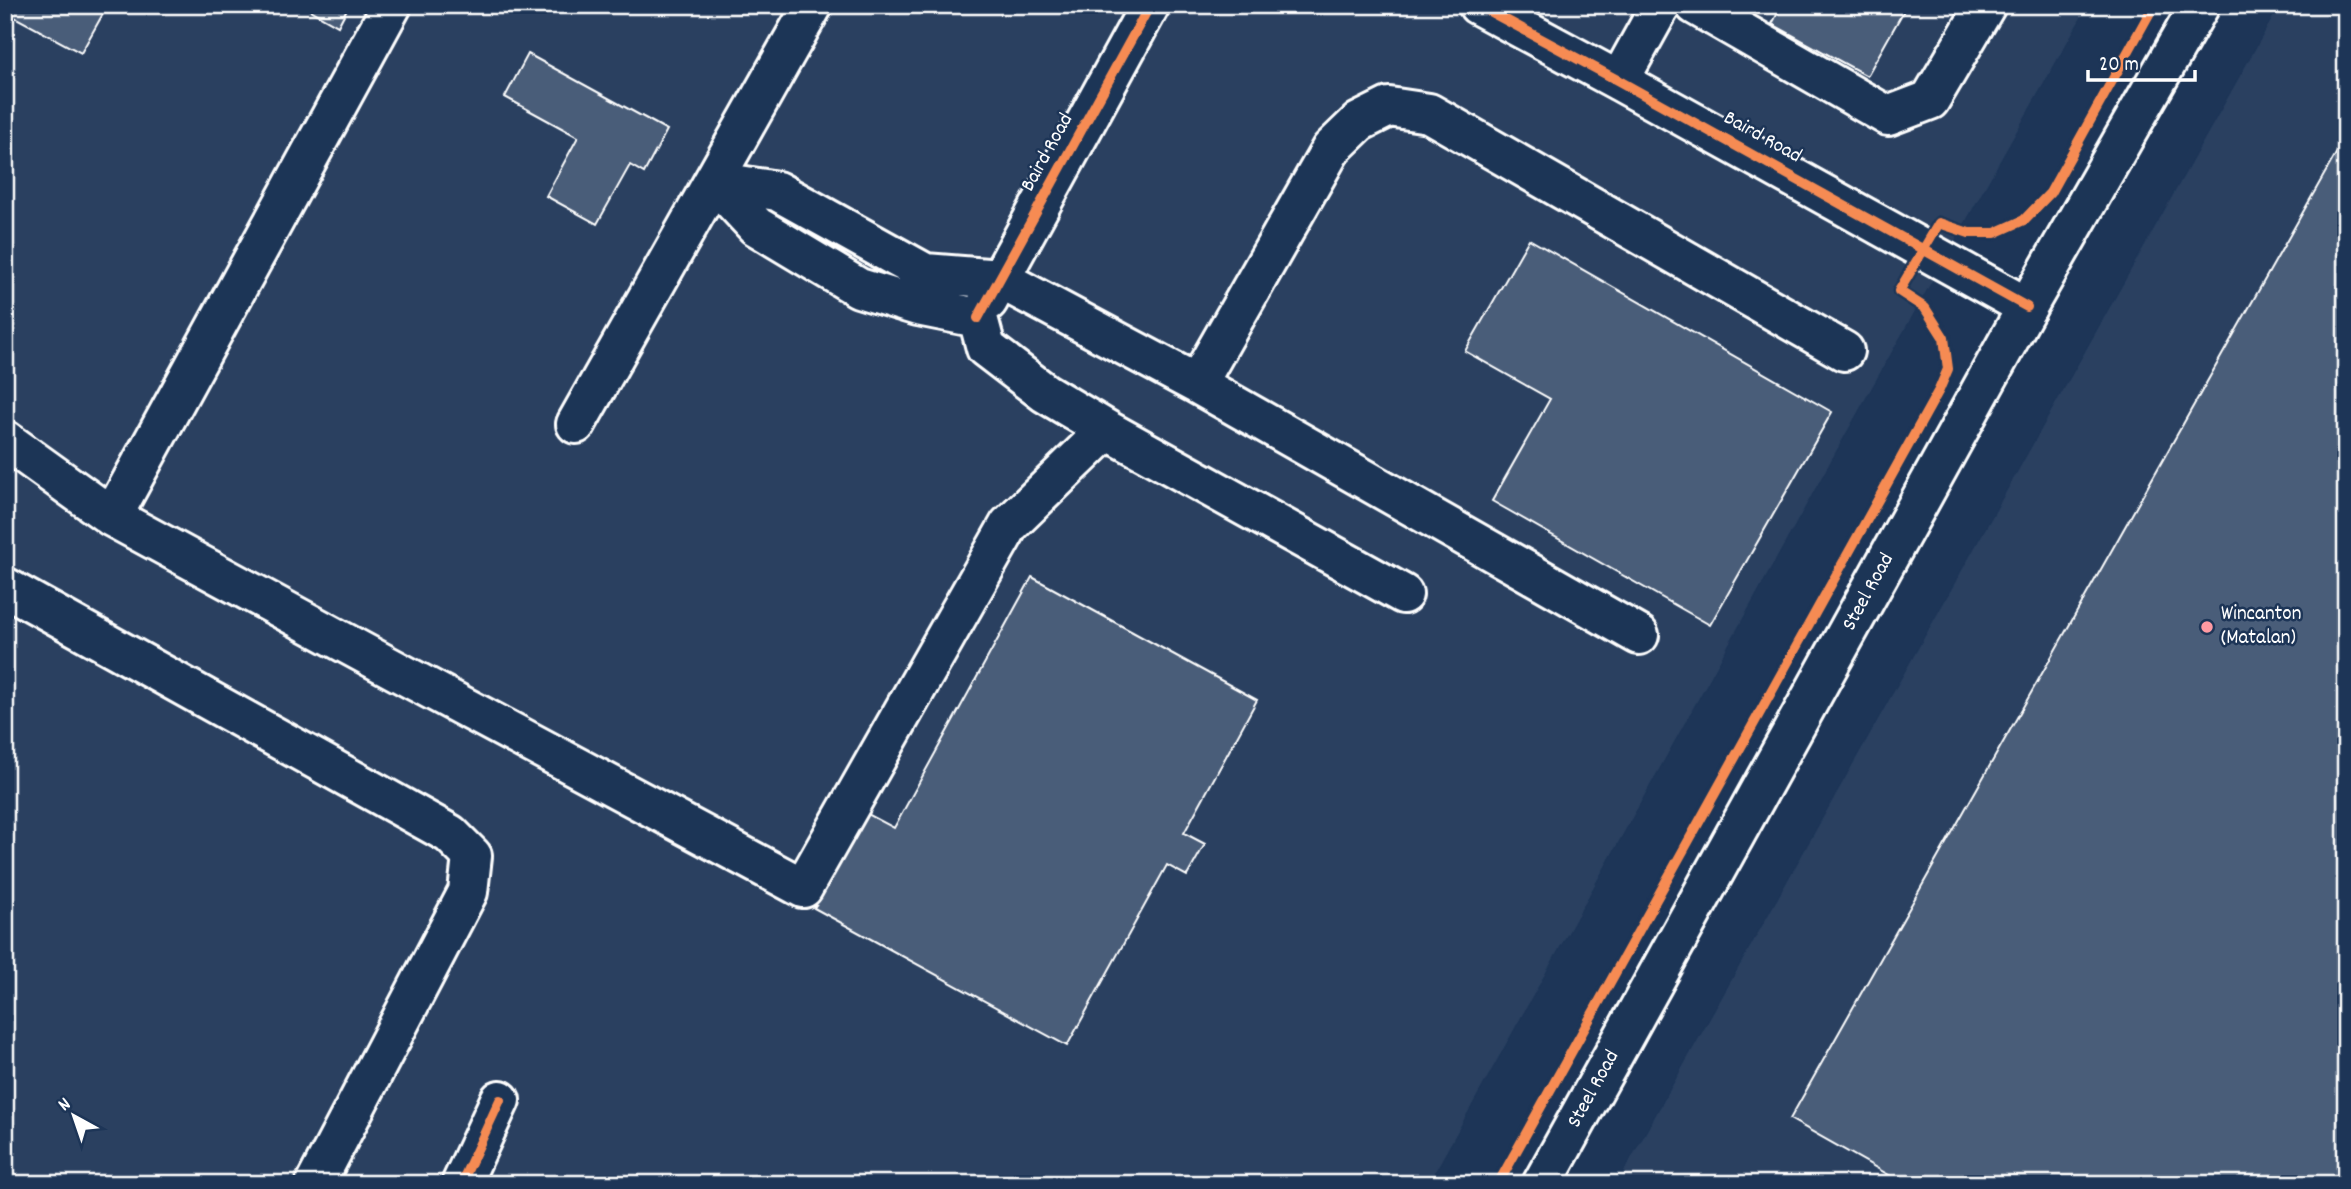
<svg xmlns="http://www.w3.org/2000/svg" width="2351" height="1189" viewBox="0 0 2351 1189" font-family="Dekko,sans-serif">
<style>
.built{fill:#2a4161}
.building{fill:#4a5d79;stroke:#fff;stroke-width:2}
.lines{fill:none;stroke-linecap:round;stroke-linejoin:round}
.minor-casing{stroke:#fff;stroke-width:44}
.major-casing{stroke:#fff;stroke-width:44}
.minor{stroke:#1d3557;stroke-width:38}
.major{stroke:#1d3557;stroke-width:38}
.cycleway-casing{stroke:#1d3557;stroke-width:15}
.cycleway{stroke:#f68b52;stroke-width:10}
.poi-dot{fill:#ff9aa2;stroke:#1d3557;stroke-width:2.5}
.labels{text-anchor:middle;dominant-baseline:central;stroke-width:5;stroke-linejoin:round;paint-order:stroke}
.street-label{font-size:21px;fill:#fff;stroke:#1d3557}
.poi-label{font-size:21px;fill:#fff;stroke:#1d3557;text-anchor:start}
</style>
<rect width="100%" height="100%" fill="#1d3557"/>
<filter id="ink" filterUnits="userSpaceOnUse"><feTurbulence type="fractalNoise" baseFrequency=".0143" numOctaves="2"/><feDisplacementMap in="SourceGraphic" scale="14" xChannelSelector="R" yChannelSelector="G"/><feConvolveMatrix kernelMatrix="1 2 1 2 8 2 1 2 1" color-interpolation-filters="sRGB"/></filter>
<g filter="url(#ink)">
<path class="built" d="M5 5H2088L1864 401 1428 1184H5Z
M2280 5H2346V1184H1617Z"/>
<path class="building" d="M5 5H108L81 53 5 12Z
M301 5H349L338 26Z
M1782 5H1907L1867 76 1772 24Z
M528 54 667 130 644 173 630 165 597 224 546 196 578 137 505 97Z
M2346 136V1184H1905L1790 1119Z
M1529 239 1832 412 1710 625 1492 501 1550 399 1465 351Z
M1032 577 1257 700 1184 833 1205 844 1187 876 1167 865 1067 1046 814 908 866 813 894 828Z"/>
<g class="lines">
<defs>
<path id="minor" d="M1478 5 1619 81 2027 307
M1695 5 1888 116 1930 100 1986 5
M1619 81 1661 5
M714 181 777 191 925 273 1000 279 1197 384 1639 635
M714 181 756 226 859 288 918 306 978 318
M988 301 1150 5
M978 318 986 348 1045 393 1107 430 1403 594
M1197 384 1331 149 1359 122 1389 107 1429 113 1844 351
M576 424 813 5
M5 440 112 517 408 677 803 888 1009 525 1107 430
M112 517 392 5
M5 587 450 834 472 856 468 892 315 1184
M461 1184 500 1100"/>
<g id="major">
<path id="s1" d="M1542 1184 2027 307 2200 5"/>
</g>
</defs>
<use href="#minor" class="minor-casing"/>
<use href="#major" class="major-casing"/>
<use href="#minor" class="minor"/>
<use href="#major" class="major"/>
<defs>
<path id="cycleway" d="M1478 5 1619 81 2027 307
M978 318 1150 5
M461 1184 500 1100
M1498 1184 1939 390 1948 369 1944 338 1925 308 1899 291 1939 223 1969 233H1995L2024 220 2050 193 2154 5"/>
</defs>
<use href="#cycleway" class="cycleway-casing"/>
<use href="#cycleway" class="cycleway"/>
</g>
</g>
<circle class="poi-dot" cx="2207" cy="627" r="7"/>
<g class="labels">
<g class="street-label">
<text transform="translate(1762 138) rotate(29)">Baird Road</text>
<text transform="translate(1048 153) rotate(-61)">Baird Road</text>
<text stroke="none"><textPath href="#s1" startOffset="676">Steel Road</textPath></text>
<text stroke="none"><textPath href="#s1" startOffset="108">Steel Road</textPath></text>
</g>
<g class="poi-label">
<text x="2221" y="615">Wincanton<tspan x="2221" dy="24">(Matalan)</tspan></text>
</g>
</g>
<rect width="2351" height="1189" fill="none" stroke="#1d3557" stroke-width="28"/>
<rect x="14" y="14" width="2323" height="1161" fill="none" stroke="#fff" stroke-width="2.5" filter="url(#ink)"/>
<g transform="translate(74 1116) rotate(320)" stroke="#1d3557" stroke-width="5" paint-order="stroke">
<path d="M0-5L12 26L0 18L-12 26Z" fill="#ffffff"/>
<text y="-10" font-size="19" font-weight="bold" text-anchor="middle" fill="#ffffff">N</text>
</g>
<path d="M2088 70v10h107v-10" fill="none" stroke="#ffffff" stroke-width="3.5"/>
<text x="2099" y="70" font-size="21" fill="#ffffff" stroke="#1d3557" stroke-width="5" paint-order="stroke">20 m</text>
</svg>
